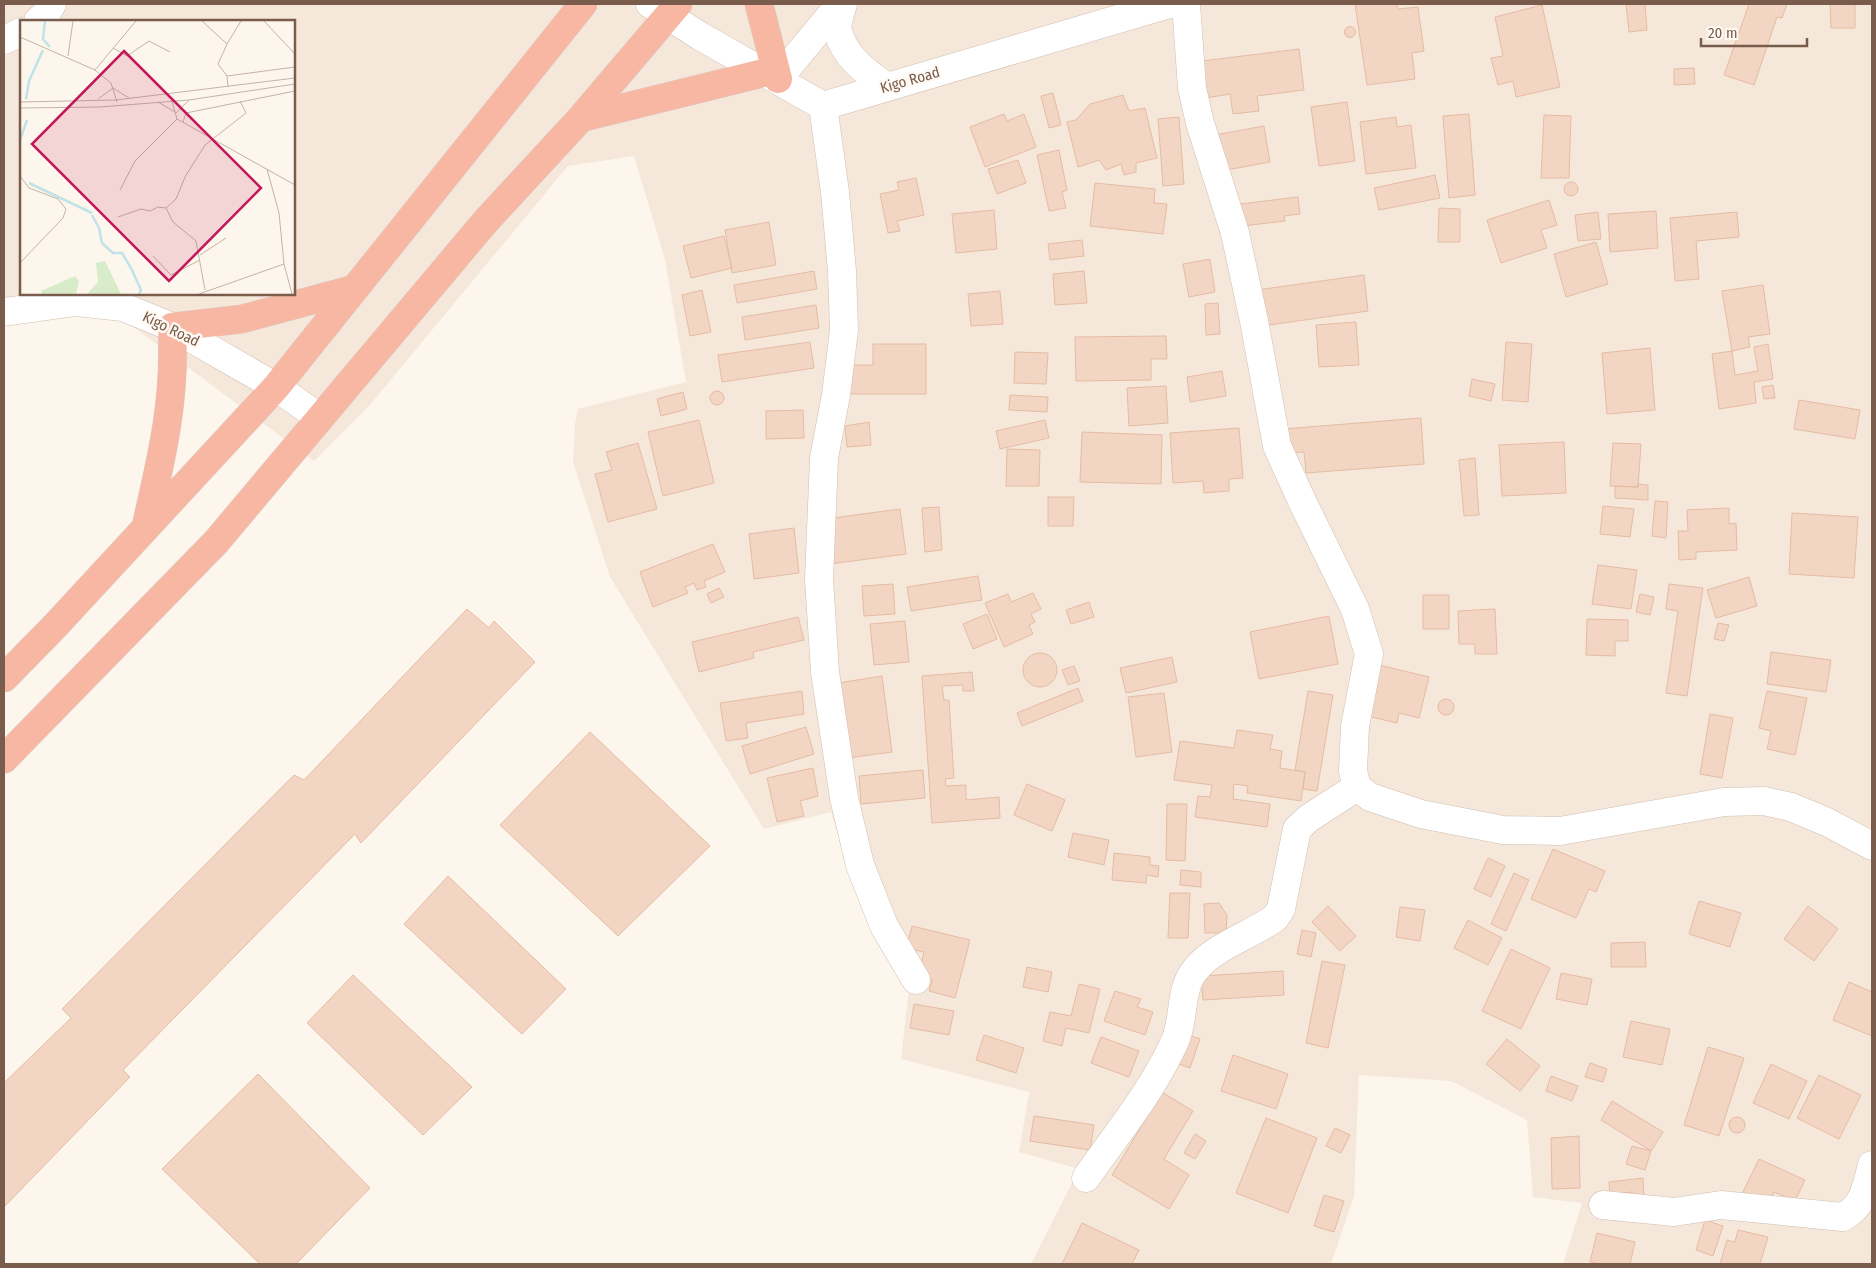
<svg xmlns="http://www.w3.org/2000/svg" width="1876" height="1268" viewBox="0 0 1876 1268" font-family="'Fira Sans Condensed',sans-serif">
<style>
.residential{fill:#f5e8da;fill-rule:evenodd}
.building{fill:#f3d5c3;stroke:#e6bba3}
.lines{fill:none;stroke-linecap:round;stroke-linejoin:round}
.minor-casing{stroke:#d1beb0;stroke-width:29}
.highway-casing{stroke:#dad1cd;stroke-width:29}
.minor{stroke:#fff;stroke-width:28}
.highway{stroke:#f7b7a3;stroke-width:28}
.labels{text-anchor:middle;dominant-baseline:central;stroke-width:5;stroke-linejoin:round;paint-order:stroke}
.street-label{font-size:15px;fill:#7a5c4d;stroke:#fffaf3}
.inset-river{fill:none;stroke:#bfe3e8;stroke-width:2.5}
.inset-road{fill:none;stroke:#c5b3a7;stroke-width:1}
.view{fill:#c2185b;fill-opacity:0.15;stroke:#c2185b;stroke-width:2.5}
.inset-edge{fill:none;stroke:#7a5c4d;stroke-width:2.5}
</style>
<rect width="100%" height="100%" fill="#fdf6ec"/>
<path class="residential" d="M4 4H1872V1264H1563L1582 1203 1533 1197 1527 1120 1451 1081 1359 1075 1354 1196 1331 1264H1031L1079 1169 1019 1152 1029 1092 901 1059 909 989 854 890 831 812 764 829 610 577 573 462 575 424 578 409 686 382 665 260 634 156 568 166 369 406 314 461 135 328 118 320 62 314 4 325ZM21 21H294V294H21Z"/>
<path class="building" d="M1355 4H1397L1398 9 1418 7 1424 51 1412 53 1415 79 1367 85Z
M1626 4H1645L1647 30 1629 32Z
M1749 4H1787L1782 18 1777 17 1754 85 1724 75Z
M1830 4H1855V28H1831Z
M1542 5 1560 87 1516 97 1513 81 1498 85 1491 58 1503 56 1495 17Z
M1344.5 32a5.5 5.5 0 1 1 11 0a5.5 5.5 0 1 1-11 0Z
M1299 49 1304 90 1257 96 1259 111 1233 114 1230 94 1206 98 1202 61Z
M1694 68 1695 84 1674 85V69Z
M1053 93 1061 125 1049 128 1041 96Z
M1123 95 1129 111 1145 108 1157 158 1136 163V172L1124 175 1121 164 1106 170 1099 160 1078 167 1067 122 1076 120 1090 104Z
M1347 102 1355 161 1319 166 1311 107Z
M1004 114 1007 121 1024 114 1036 147 985 167 970 127Z
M1469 114 1475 195 1449 198 1443 116Z
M1544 115 1571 116 1569 178H1541Z
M1179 117 1184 184 1163 186 1158 119Z
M1396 117 1397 127 1411 125 1416 168 1366 174 1360 122Z
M1264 126 1270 162 1221 171 1215 135Z
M1059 150 1067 190 1062 192 1066 208 1049 211 1037 155Z
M1018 160 1026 183 997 194 988 169Z
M1435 175 1440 198 1379 210 1374 188Z
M916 178 924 215 897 221 900 231 888 233 880 194 899 190 897 182Z
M1564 189a7 7 0 1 1 14 0a7 7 0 1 1-14 0Z
M1095 183 1155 189 1154 203 1167 204 1163 234 1090 226Z
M1298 197 1300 214 1284 216 1285 221 1243 226 1240 204Z
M1549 200 1557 225 1541 230 1547 248 1501 263 1487 220Z
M1439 208 1460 209V242H1438Z
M994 210 997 249 956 253 952 214Z
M1656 211 1658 248 1610 252 1608 214Z
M1598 212 1601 239 1578 241 1575 215Z
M1737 212 1739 237 1696 241 1699 279 1675 281 1670 218Z
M769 222 776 265 732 273 725 230Z
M724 236 732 268 691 278 683 246Z
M1082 240 1084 256 1050 260 1048 244Z
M1596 242 1608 284 1566 297 1554 254Z
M1210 259 1215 292 1189 297 1183 264Z
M814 271 817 289 737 303 734 285Z
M1084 271 1087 303 1055 305 1053 274Z
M1364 275 1368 311 1262 326 1257 290Z
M1763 285 1770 334 1748 337 1750 347 1732 351 1722 291Z
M702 290 711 332 690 336 682 295Z
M1000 291 1003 324 971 326 968 294Z
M1218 303 1220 334 1206 335 1205 304Z
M816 305 819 328 745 340 742 317Z
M1356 322 1359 365 1319 367 1316 325Z
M1166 336 1167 359H1151V380L1076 381 1075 337Z
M810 342 814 368 722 382 718 355Z
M1506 342 1532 344 1528 402 1502 400Z
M873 344H926V394H848V365H873Z
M1768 344 1773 379 1754 382 1756 403 1719 409 1712 354 1732 351 1735 375 1758 371 1754 347Z
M1650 348 1655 410 1607 414 1602 353Z
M1015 352 1048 353 1046 384 1014 383Z
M1222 371 1226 396 1190 402 1187 377Z
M1472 379 1495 384 1491 401 1469 396Z
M1773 385 1775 398 1764 399 1762 387Z
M1166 386 1168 423 1129 426 1127 388Z
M710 398a7 7 0 1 1 14 0a7 7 0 1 1-14 0Z
M683 392 687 409 661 416 657 399Z
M1010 395 1048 397 1047 412 1009 410Z
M1799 400 1860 410 1855 439 1794 429Z
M803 410 804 438 766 439V411Z
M1421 418 1424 464 1306 473 1304 452 1285 453 1283 429Z
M699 420 714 483 663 496 648 432Z
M1045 420 1049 438 1000 449 996 431Z
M869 422 871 445 847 447 845 426Z
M1239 428 1243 478 1229 479V491L1204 493 1203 481 1173 483 1170 433Z
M1082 432 1162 435 1161 484 1080 482Z
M1564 442 1566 493 1502 496 1499 445Z
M638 443 657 509 608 522 595 474 612 470 606 452Z
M1613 443 1641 444 1638 487 1610 486Z
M1007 449 1040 450 1039 486H1006Z
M1475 458 1479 515 1464 516 1459 460Z
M1638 484 1648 485V500L1615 498V486L1638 487Z
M1048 497H1074L1073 526H1048Z
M1655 501 1668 502 1666 538 1652 536Z
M1603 506 1634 509 1630 537 1600 534Z
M939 507 942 550 925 552 922 508Z
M1729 508V524L1736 523 1737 550 1696 552V559L1679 560 1678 531H1688L1687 510Z
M900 509 906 554 830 564 825 519Z
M1792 513 1858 517 1854 578 1789 574Z
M794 528 799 573 754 579 749 534Z
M713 544 725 572 704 581 706 587 697 590 694 583 685 587 688 593 653 607 640 572Z
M1598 565 1637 570 1631 609 1592 604Z
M978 576 982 600 911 611 907 587Z
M1749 577 1757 606 1716 618 1707 590Z
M893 584 895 614 864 616 862 586Z
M1669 584 1703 588 1687 696 1666 693 1678 611 1666 609Z
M719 588 724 597 711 603 707 594Z
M1033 593 1041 609 1031 614 1035 622 1029 625 1033 634 1004 647 985 603 1008 594 1011 602Z
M1640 594 1654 597 1650 615 1636 612Z
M1423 595H1449V629H1423Z
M1089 602 1094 617 1071 624 1066 610Z
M467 609 489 628 494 621 535 662 361 843 355 834 123 1070 130 1077 4 1207V1083L71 1018 62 1009 294 775 304 780Z
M1495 609 1497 654H1475V644H1459L1458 611Z
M987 614 997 639 973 649 963 624Z
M1329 616 1338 664 1259 679 1250 632Z
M798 617 804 640 753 652 754 658 699 672 692 642Z
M1587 619 1628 620V641H1615V656L1586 655Z
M905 621 909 662 874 665 870 624Z
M1718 623 1729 625 1724 641 1714 639Z
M1771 652 1831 660 1826 692 1767 684Z
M1023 670a17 17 0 1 1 34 0a17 17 0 1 1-34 0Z
M1172 657 1177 682 1126 693 1120 668Z
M1375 664 1429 677 1419 718 1399 713 1397 723 1363 715Z
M1074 666 1080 681 1068 685 1062 670Z
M972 672 974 691H963V685L942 686 944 700H949L954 778 945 779 946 786 966 785V800L999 797 1000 818 932 823 922 676Z
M882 676 892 752 848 758 838 683Z
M1078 688 1083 701 1022 726 1017 713Z
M802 691 804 714 746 723 748 738 726 741 720 703Z
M1308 691 1333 695 1317 791 1303 789 1305 772 1295 770Z
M1767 691 1807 698 1795 755 1767 749 1771 731 1759 728Z
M1164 693 1172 752 1136 757 1128 697Z
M1438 707a8 8 0 1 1 16 0a8 8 0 1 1-16 0Z
M1710 714 1733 718 1722 778 1700 774Z
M806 727 814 754 750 774 742 746Z
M1237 730 1273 735 1270 749 1282 751 1280 768 1305 772 1301 801 1247 793 1248 786 1234 784 1233 799 1270 804 1267 827 1195 817 1198 796 1210 797 1212 785 1174 780 1180 741 1234 748Z
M590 732 710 846 618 936 500 825Z
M813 768 818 796 800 801 804 816 777 822 767 778Z
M923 770 925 798 861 804 859 776Z
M1027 784 1065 800 1052 831 1014 815Z
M1167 804H1187L1185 861 1166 860Z
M1073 833 1109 840 1104 865 1068 857Z
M1553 849 1605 871 1596 892 1589 889 1576 918 1531 899Z
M1114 853 1150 857V865L1159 866 1158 877 1147 875 1146 883 1112 880Z
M1488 858 1505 866 1491 897 1474 889Z
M1181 870 1201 872V887L1180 885Z
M1514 873 1529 880 1506 931 1491 924Z
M448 876 566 989 522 1034 404 924Z
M1170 893H1190L1188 938H1168Z
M1699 901 1741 913 1730 947 1689 934Z
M1219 903 1227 915 1226 933H1205L1204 904Z
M1328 906 1356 936 1340 951 1312 922Z
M1808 906 1838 929 1814 961 1784 939Z
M1400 907 1425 910 1420 941 1396 937Z
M1468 920 1502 938 1488 965 1454 948Z
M912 926 970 940 955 998 929 991 932 980 918 976 924 952 906 948Z
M1302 930 1316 933 1311 957 1297 954Z
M1645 942 1646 967H1611V943Z
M1511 949 1550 968 1521 1029 1482 1011Z
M1322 961 1345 965 1328 1048 1306 1043Z
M1027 967 1052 972 1048 992 1023 987Z
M1283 971 1284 995 1203 1000 1201 976Z
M1561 973 1592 979 1587 1005 1556 999Z
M353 975 472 1087 423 1135 307 1023Z
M1849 982 1872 992V1036L1833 1020Z
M1079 984 1100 989 1089 1033 1066 1028 1062 1046 1043 1041 1050 1012 1071 1016Z
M1115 991 1141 999 1137 1007 1153 1012 1145 1035 1104 1021Z
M914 1004 954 1011 949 1035 910 1028Z
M1631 1021 1670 1029 1662 1065 1623 1057Z
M984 1035 1024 1048 1016 1073 976 1060Z
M1189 1035 1200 1039 1190 1068 1179 1064Z
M1101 1037 1139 1051 1129 1077 1091 1063Z
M1507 1039 1540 1066 1520 1091 1486 1064Z
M1708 1047 1744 1058 1719 1136 1684 1125Z
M1233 1055 1288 1074 1276 1109 1221 1091Z
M1590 1063 1607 1069 1603 1082 1585 1077Z
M1771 1064 1807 1081 1789 1119 1753 1103Z
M258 1074 370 1188 296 1264H260L162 1169Z
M1819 1075 1861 1095 1839 1139 1797 1118Z
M1551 1076 1578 1086 1572 1101 1546 1091Z
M1162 1092 1193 1111 1164 1159 1189 1175 1169 1209 1112 1175Z
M1612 1101 1663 1132 1651 1151 1601 1120Z
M1034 1116 1094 1125 1090 1150 1030 1141Z
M1729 1125a8 8 0 1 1 16 0a8 8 0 1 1-16 0Z
M1266 1118 1317 1138 1288 1213 1236 1193Z
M1335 1128 1350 1135 1341 1153 1326 1146Z
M1195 1134 1206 1141 1195 1159 1184 1153Z
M1579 1136 1580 1188 1552 1189 1551 1138Z
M1632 1146 1651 1151 1645 1170 1626 1164Z
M1759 1159 1805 1180 1795 1201 1774 1192 1769 1204 1743 1192Z
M1643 1178 1644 1196 1632 1197V1192L1610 1195 1609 1182Z
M1324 1195 1344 1201 1334 1232 1314 1226Z
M1705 1220 1723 1226 1713 1256 1696 1250Z
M1082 1223 1139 1250 1132 1264H1062Z
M1738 1230 1768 1237 1760 1264H1720L1727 1240 1735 1242Z
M1597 1233 1635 1242 1630 1264H1601L1590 1262Z"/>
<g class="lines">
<defs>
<path id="minor" d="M650 4 700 36 823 106 1169 4
M843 4C841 11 836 24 838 31 844 57 867 73 887 87
M1186 4 1192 88 1200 123 1235 233 1254 321 1277 446 1302 501 1355 609 1369 654 1355 726 1353 771 1357 787 1370 797 1421 814 1503 830 1560 831 1724 802 1764 801 1791 807 1827 822 1872 846
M38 21 46 14 52 4
M4 40 21 32
M778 79 840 4
M823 106 835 192 842 271 844 330 836 395 824 458 819 579 825 672 844 798 860 865 884 926 916 980
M4 312 76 302 123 307 172 327 276 387 320 418
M1086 1178C1117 1134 1153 1090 1175 1041 1185 1019 1179 988 1196 969 1215 946 1251 935 1275 918L1281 909 1297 829 1309 818 1357 787
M1603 1205 1674 1212 1721 1205 1843 1217C1864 1206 1866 1187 1872 1165"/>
<path id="highway" d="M759 4 778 79
M581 118 763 73
M146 526C162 456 176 399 172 327L242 319 354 289
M4 678 55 626 276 387 583 4
M4 759 216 542 485 222 581 118 678 4"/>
</defs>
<use href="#minor" class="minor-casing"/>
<use href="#highway" class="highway-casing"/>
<use href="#minor" class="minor"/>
<use href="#highway" class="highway"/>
</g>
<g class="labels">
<g class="street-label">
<text transform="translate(910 80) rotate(-16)">Kigo Road</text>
<text transform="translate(171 329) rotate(26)">Kigo Road</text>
</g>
</g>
<g transform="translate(20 20)">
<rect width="275" height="275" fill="#fdf6ec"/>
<path d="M85 241 101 274H67L78 262 76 243ZM55 256 59 261 56 274H22L21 271Z" fill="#d8ecc9"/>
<path class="inset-river" d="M25 1 23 19 30 27M6 79 9 61 23 30M0 120 7 100M9 163 72 193M72 195 79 208 82 223 93 233H102L111 248 121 270 119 274"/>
<path class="inset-road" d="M182 1 207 24 198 44 207 56 208 67M244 1 275 34M0 17 75 50 91 63 97 82M207 24 221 1M93 28 107 36 129 21 150 32M48 36 53 1M75 50 116 1M207 56 275 47M151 78 157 99 275 165M78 79 93 68 109 78M0 82 96 80 275 58M138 82 155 92M0 88 80 87 169 80 275 64M155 94 169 80M163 102 166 93 275 71M247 149 259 193 264 244 272 274M0 156 9 168 38 179 46 189 43 198 0 243M100 170 115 141 157 99M98 197 121 189 130 191 138 187 146 188M180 235 206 218M133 236 151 255 180 240M185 270 176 221 153 202 146 188 156 179 165 157 185 125 226 93 220 81M179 274 264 244"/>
<path class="view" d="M104 31 241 168 149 261 12 124Z"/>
<rect width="275" height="275" class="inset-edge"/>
</g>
<rect width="1876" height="1268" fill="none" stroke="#7a5c4d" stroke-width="10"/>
<path d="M1701 38v8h106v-8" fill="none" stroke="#7a5c4d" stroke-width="2.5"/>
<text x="1708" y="38" font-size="15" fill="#7a5c4d" stroke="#fffaf3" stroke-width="4" paint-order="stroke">20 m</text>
</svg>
